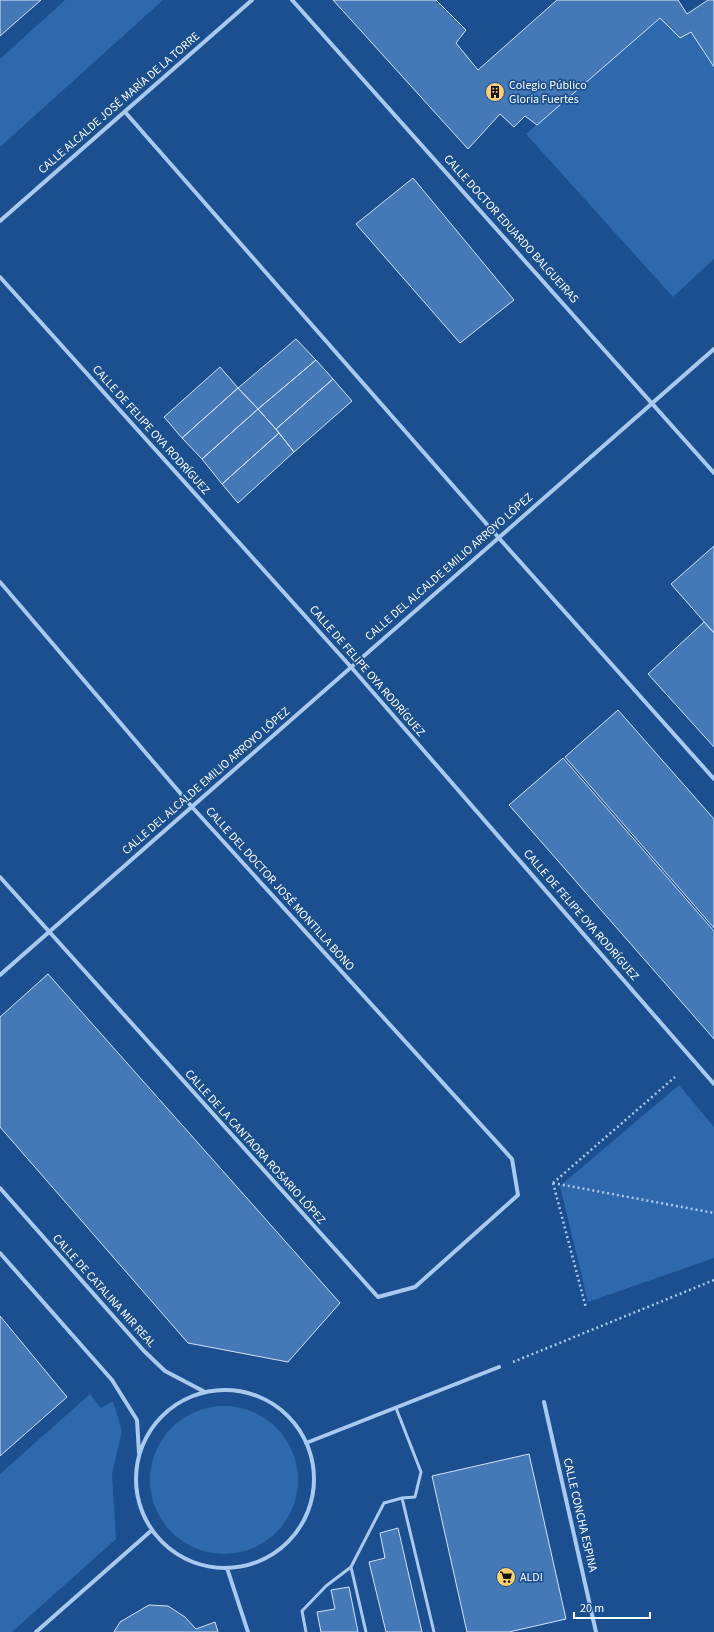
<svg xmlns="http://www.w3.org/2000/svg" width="714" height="1632" viewBox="0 0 714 1632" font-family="'Source Sans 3',sans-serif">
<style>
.green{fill:#2e69ad}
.building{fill:#4478b7;stroke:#cfe3fa}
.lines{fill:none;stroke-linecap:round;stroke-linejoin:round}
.path{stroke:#a9c9ee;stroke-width:2.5;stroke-dasharray:2 3;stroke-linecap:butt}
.service{stroke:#a9c9ee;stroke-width:3}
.minor{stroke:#a9c9ee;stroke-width:4}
.labels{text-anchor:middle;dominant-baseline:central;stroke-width:3.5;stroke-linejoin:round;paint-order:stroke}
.poi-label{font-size:12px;fill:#fff;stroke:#1b4f8f;text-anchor:start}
.street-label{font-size:12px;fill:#fff;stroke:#1b4f8f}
</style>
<rect width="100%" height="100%" fill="#1b4f8f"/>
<path class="green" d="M65 0H163L0 147V59Z
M660 18 680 38 691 32 714 67V259L673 297 526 134Z
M679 1085 714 1127V1258L588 1302 560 1186Z
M90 1394 101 1408 113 1401 122 1431 112 1474 116 1539 12 1632H0V1474Z
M150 1480a74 74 0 1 1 148 0a74 74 0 1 1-148 0Z"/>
<path class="building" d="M0 0H41L0 36Z
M333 0H436L466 30 456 43 478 70 557 0H678L687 14 708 0H714V67L691 32 680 38 660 18 537 125 525 116 514 127 500 114 468 149Z
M413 178 514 300 460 343 356 224Z
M296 339 316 360 258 409 238 388Z
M316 360 333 379 276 429 258 409Z
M220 367 238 388 182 438 164 417Z
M333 379 352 401 294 452 276 429Z
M238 388 258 409 202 459 182 438Z
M258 409 279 433 222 484 202 459Z
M279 433 294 452 238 503 222 484Z
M714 546V633L671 584Z
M704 622 714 633V747L648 674Z
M618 710 714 819V928L565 757Z
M563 758 714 931V1039L509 805Z
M48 974 340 1303 288 1362 188 1343 0 1127V1017Z
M0 1316 67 1397 0 1456Z
M529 1454 566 1619 509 1632H467L432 1476Z
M398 1528 422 1632H386L369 1562 385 1558 380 1533Z
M349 1587 358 1632H321L317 1612 335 1609 331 1590Z
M149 1605 168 1606 185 1617 196 1629 215 1622 218 1632H114L120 1622Z"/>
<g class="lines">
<path class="path" d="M553 1183 714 1213
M553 1183 675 1077
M553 1183 586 1308
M513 1362 714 1280"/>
<path class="service" d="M396 1408 421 1472 415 1497 402 1498
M351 1567 384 1503 402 1498 434 1632
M306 1632 302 1611 326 1586 351 1567 366 1632"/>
<path class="minor" d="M292 0 714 473
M125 112 498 537 714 779
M0 221 252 0
M0 277 351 667 714 1084
M0 582 192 807 512 1159 518 1195 415 1287 378 1297 0 877
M0 975 714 349
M0 1188 144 1351 165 1371 205 1392
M0 1253 112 1380 137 1420 139 1453
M136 1479a89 89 0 1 1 178 0a89 89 0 1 1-178 0Z
M544 1402 596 1632
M306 1443 499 1367
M227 1568 248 1632
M36 1632 152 1530"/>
</g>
<defs>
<symbol id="building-disc" viewBox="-11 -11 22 22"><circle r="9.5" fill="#ffd166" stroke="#1b4f8f"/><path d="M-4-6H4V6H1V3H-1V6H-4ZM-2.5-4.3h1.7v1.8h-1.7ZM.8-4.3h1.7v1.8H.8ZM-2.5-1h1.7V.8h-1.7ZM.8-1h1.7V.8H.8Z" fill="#111"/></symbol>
<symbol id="supermarket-disc" viewBox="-11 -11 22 22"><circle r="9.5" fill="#ffd166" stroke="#1b4f8f"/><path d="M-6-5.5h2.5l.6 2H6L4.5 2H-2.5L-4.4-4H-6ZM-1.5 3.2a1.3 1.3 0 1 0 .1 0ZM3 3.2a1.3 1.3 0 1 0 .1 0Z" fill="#111"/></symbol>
</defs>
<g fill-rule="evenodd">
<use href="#building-disc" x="484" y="81" width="22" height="22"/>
<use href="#supermarket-disc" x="495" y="1566" width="22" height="22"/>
</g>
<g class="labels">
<g class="poi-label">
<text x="509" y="85">Colegio Público<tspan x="509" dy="14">Gloria Fuertes</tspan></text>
<text x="520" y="1577">ALDI</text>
</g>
<g class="street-label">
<text transform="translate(119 103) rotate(-41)">CALLE ALCALDE JOSÉ MARÍA DE LA TORRE</text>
<text transform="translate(511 229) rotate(48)">CALLE DOCTOR EDUARDO BALGUEIRAS</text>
<text transform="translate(151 430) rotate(48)">CALLE DE FELIPE OYA RODRÍGUEZ</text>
<text transform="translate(449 567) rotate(-41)">CALLE DEL ALCALDE EMILIO ARROYO LÓPEZ</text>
<text transform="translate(367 671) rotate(49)">CALLE DE FELIPE OYA RODRÍGUEZ</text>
<text transform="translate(206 781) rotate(-41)">CALLE DEL ALCALDE EMILIO ARROYO LÓPEZ</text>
<text transform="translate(280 889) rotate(48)">CALLE DEL DOCTOR JOSÉ MONTILLA BONO</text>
<text transform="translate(581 915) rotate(49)">CALLE DE FELIPE OYA RODRÍGUEZ</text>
<text transform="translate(255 1147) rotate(48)">CALLE DE LA CANTAORA ROSARIO LÓPEZ</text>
<text transform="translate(104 1291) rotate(48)">CALLE DE CATALINA MIR REAL</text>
<text transform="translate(580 1515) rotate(77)">CALLE CONCHA ESPINA</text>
</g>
</g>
<path d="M574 1612v6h76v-6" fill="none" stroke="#ffffff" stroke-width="2"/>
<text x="580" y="1612" font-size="12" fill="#ffffff" stroke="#1b4f8f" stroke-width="3" paint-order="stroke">20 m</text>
</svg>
